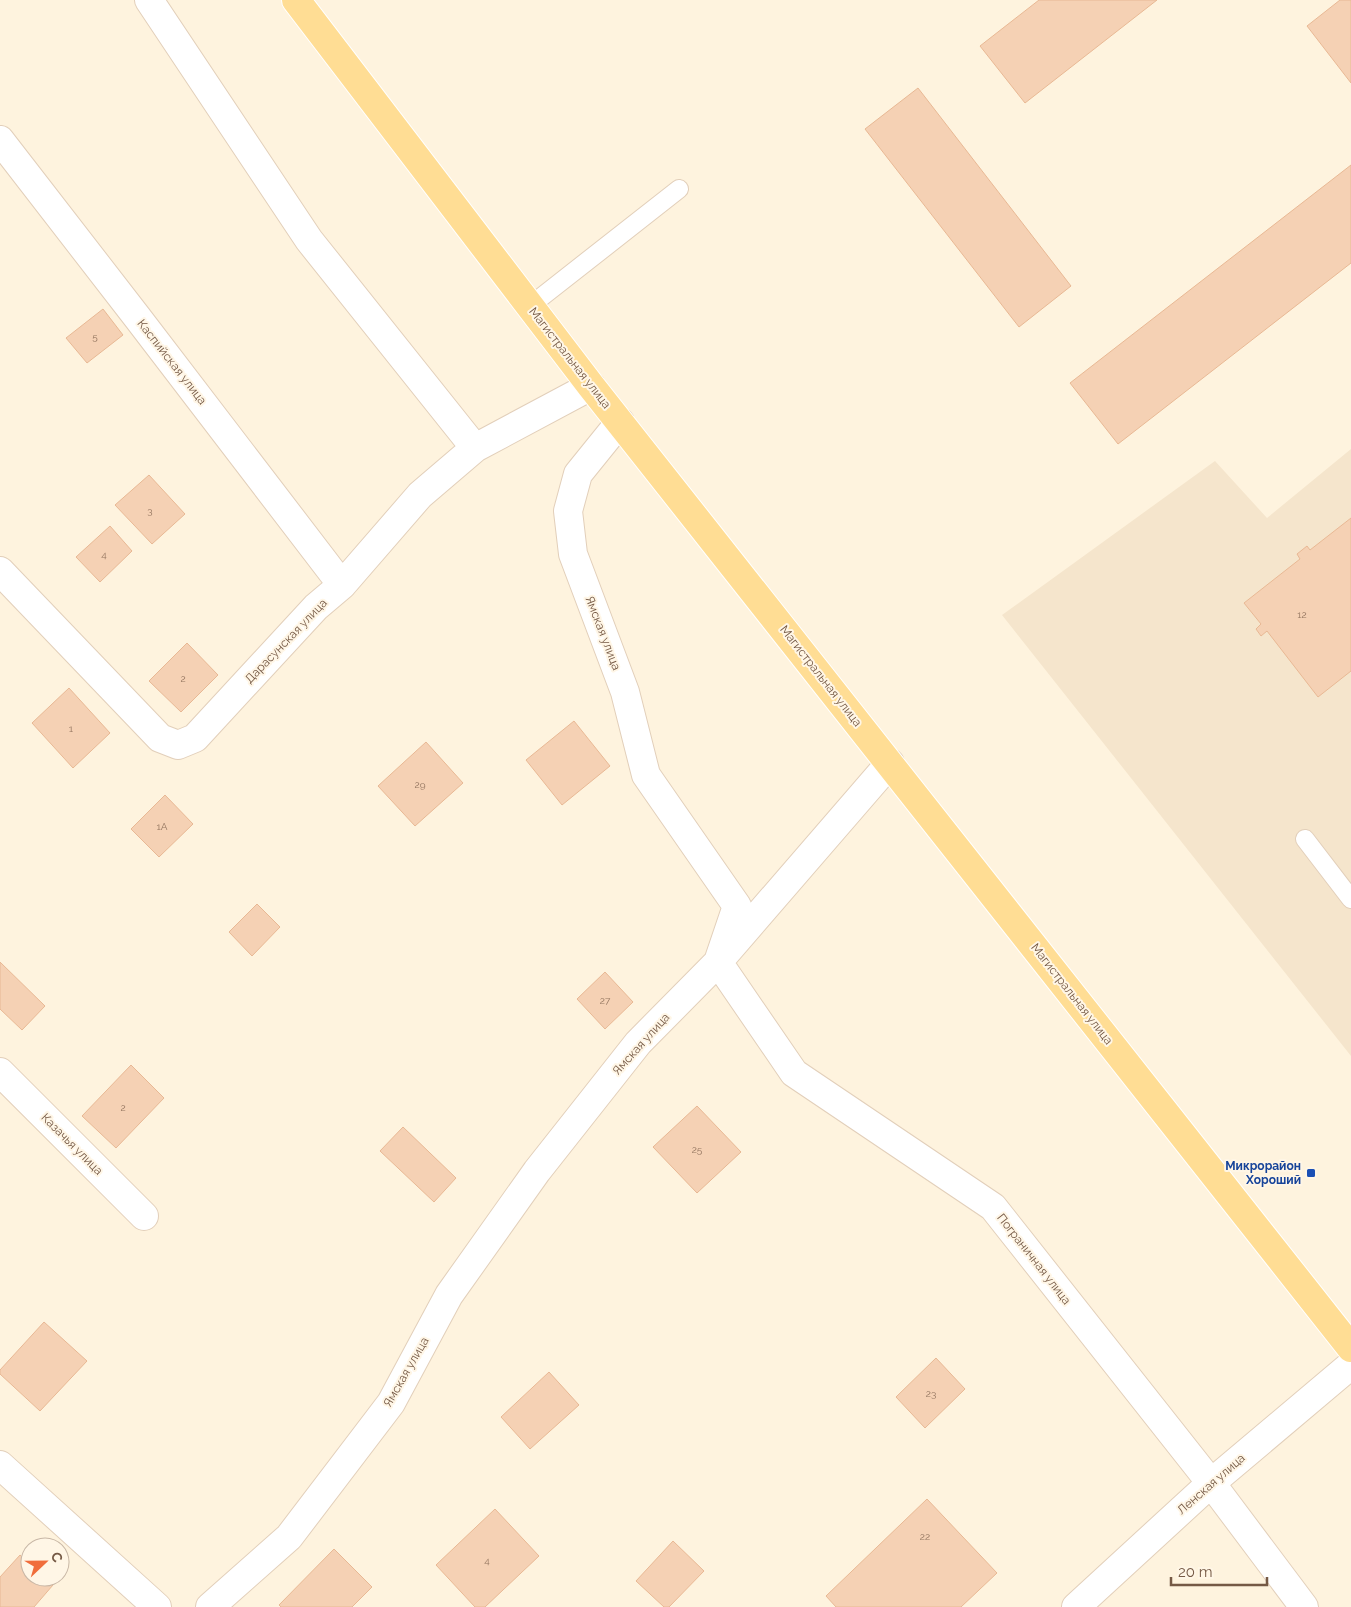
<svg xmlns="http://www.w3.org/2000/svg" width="1351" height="1607" viewBox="0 0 1351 1607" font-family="Raleway,sans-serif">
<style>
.residential{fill:#f5e5cc}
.building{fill:#f5d1b4;stroke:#e8b894}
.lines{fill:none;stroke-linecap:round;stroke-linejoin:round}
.lane-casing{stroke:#e2cfba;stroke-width:20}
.street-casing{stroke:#e2cfba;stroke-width:30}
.primary-casing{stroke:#fff;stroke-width:30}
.lane{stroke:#fff;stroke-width:18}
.street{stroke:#fff;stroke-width:28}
.primary{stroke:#ffdd94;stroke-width:28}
.transit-dot{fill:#1a4fb4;stroke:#fff6e6;stroke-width:2}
.labels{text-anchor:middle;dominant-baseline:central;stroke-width:4;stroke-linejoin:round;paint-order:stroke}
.number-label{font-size:10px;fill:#957761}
.street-label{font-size:12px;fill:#755945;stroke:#fff6e6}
.transit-label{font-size:12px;font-weight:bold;fill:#164399;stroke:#fff6e6;text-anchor:end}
</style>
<rect width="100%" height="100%" fill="#fef3de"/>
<path class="residential" d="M1351 449V1056L1002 615 1215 461 1267 518Z"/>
<path class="building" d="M1039 0H1157L1025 103 980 46Z
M1340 0H1351V83L1307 26Z
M918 88 1071 286 1019 327 865 129Z
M1351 165V263L1118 444 1070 383Z
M103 309 123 335 87 363 66 338Z
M149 475 185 514 152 544 115 505Z
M1351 518V671L1318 697 1267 631 1261 636 1256 629 1261 624 1244 603 1300 559 1297 554 1307 546 1310 550Z
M110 526 132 551 100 582 76 557Z
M187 643 218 675 181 712 149 681Z
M69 688 110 733 73 768 32 723Z
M574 721 610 766 562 805 526 760Z
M426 742 463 783 415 826 378 786Z
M165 795 193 824 159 857 131 829Z
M257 904 280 927 252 956 229 932Z
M0 962 45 1006 22 1030 0 1009Z
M605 972 633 1002 605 1029 577 999Z
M131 1065 164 1098 116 1148 82 1116Z
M697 1106 741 1152 697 1193 653 1147Z
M403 1127 456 1178 434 1202 380 1151Z
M44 1322 87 1361 40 1411 0 1374V1370Z
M936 1358 965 1389 925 1428 896 1397Z
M549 1372 579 1405 530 1449 501 1417Z
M927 1499 997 1573 961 1607H836L826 1596Z
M495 1509 539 1556 485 1607H475L436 1565Z
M673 1541 704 1571 669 1607H664L636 1581Z
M334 1549 372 1587 352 1607H281L279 1605Z
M20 1555 30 1564V1577H44L53 1585 34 1607H0V1577Z"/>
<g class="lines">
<defs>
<path id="lane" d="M530 306 679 189
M1305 839 1351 899"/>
<path id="street" d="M149 0 309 240 475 448
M0 140 137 317 342 585
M0 571 160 738 178 745 195 738 316 607 342 585 420 495 475 448 591 386
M890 763 718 962 794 1073 993 1207 1211 1483 1304 1607
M0 1072 144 1216
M0 1465 157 1607
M210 1607 289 1537 391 1403 449 1295 537 1171 638 1043 718 962 737 906 646 775 625 692 573 554 568 511 578 474 620 422
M1076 1607 1211 1483 1351 1365"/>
<path id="primary" d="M296 0 591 386 1351 1348"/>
</defs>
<use href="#lane" class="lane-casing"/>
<use href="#street" class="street-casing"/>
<use href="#primary" class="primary-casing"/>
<use href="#lane" class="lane"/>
<use href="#street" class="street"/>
<use href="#primary" class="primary"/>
</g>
<rect class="transit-dot" x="1306" y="1168" width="10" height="10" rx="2.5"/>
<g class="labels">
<g class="number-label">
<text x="95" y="336">5</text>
<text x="150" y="510">3</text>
<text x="104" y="554">4</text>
<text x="1302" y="614">12</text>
<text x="183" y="678">2</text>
<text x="71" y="728">1</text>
<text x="420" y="784">29</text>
<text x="162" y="826">1А</text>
<text x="605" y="1000">27</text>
<text x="123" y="1107">2</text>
<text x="697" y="1149">25</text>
<text x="931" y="1393">23</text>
<text x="925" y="1536">22</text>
<text x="487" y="1560">4</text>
</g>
<g class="street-label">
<text transform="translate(570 358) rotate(52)">Магистральная улица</text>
<text transform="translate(172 362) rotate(52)">Каспийская улица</text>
<text transform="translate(603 633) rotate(69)">Ямская улица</text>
<text transform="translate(286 641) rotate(-46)">Дарасунская улица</text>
<text transform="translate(821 676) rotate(52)">Магистральная улица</text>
<text transform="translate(1072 994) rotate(52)">Магистральная улица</text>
<text transform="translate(641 1044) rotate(-48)">Ямская улица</text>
<text transform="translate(72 1144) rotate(45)">Казачья улица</text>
<text transform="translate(1034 1259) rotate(52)">Пограничная улица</text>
<text transform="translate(406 1372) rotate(-60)">Ямская улица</text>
<text transform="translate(1211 1484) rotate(-41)">Ленская улица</text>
</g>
<g class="transit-label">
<text x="1301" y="1166">Микрорайон<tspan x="1301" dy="14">Хороший</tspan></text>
</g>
</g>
<g transform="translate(45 1562) rotate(68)"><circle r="24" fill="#fff6e6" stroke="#c8b7a6"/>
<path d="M0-4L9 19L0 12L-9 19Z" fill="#f06d3b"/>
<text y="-8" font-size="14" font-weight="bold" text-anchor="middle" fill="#755945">С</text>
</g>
<path d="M1171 1577v8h96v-8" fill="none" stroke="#755945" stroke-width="2.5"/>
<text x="1178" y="1577" font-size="15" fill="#755945" stroke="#fff6e6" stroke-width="4" paint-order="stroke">20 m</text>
</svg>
